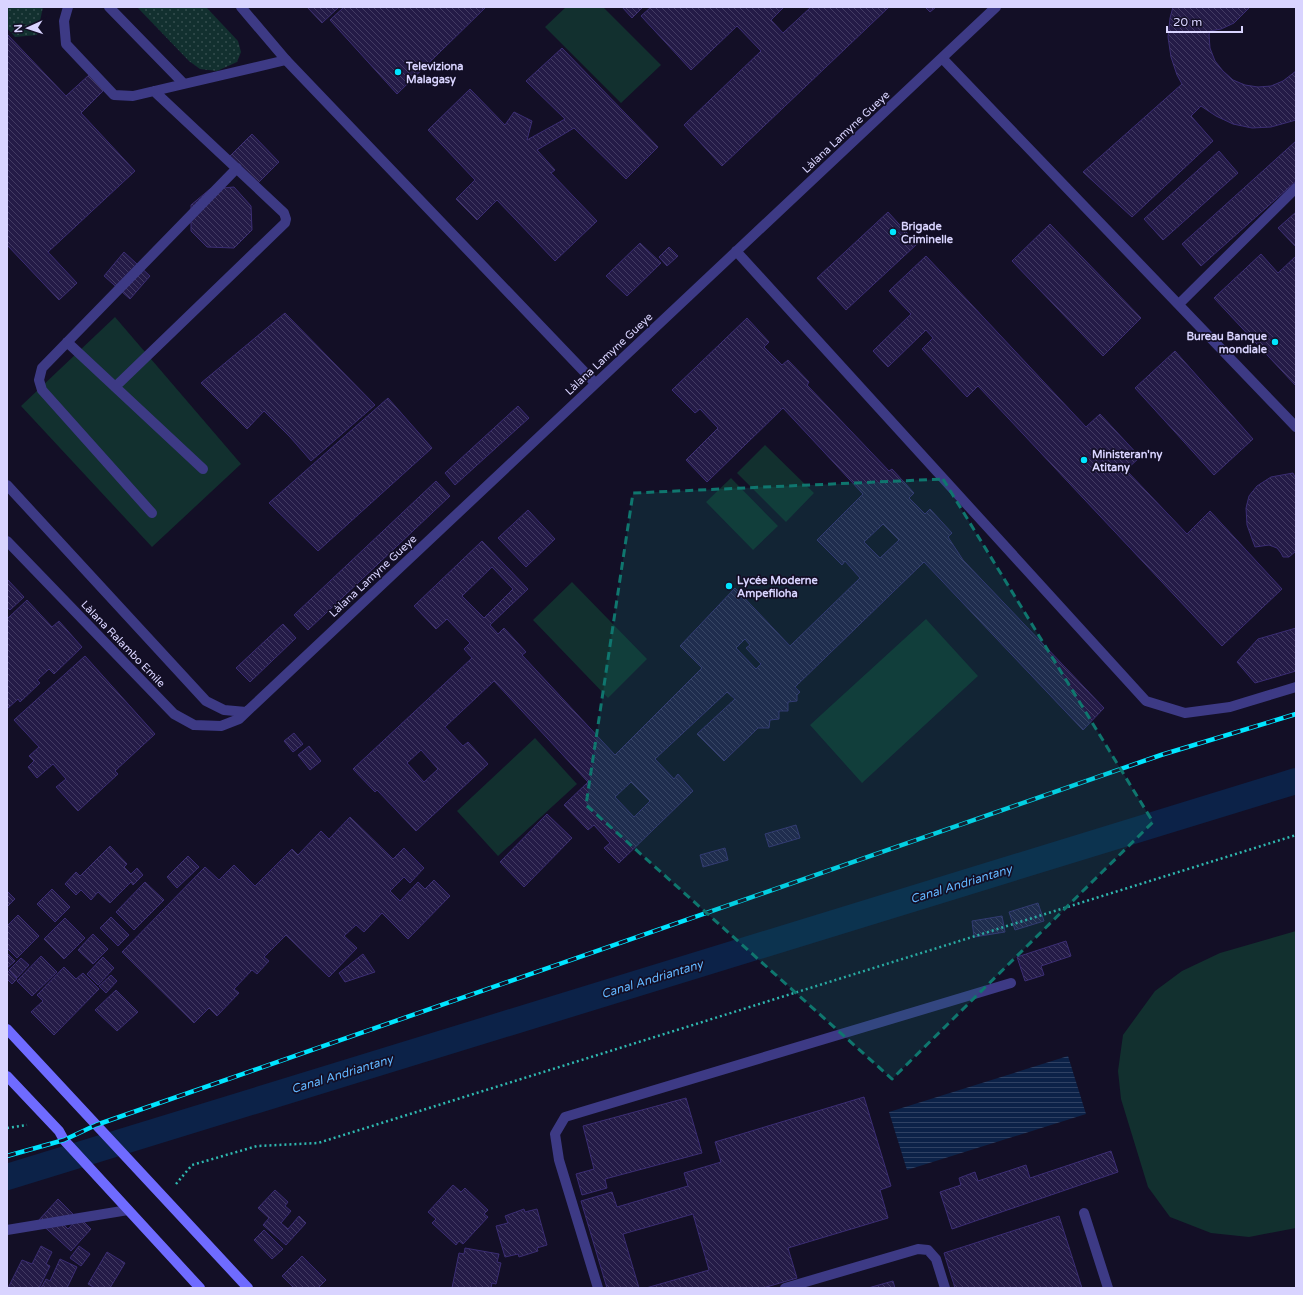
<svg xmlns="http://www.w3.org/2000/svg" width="1303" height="1295" viewBox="0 0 1303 1295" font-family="'Varela Round',sans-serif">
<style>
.garden{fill:url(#garden-dots)}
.pitch{fill:#12302f}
.water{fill:url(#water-rules)}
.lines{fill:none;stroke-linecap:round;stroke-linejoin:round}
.stream{stroke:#0c2248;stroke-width:7}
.canal{stroke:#0c2248;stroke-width:26}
.building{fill:url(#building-back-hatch);stroke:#3b2d73;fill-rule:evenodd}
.path{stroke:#2fb8b0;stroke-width:2.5;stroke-dasharray:2 3;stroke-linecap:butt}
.service{stroke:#3d3a85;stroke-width:10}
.minor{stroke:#3d3a85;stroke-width:10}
.secondary{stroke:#6f6bff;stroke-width:10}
.rail-casing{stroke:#00e5ff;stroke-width:4.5}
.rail{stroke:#130f26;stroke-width:3;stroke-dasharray:9;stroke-linecap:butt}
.marked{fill:#0f766e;fill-opacity:0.2;stroke:#0f766e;stroke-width:3;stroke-dasharray:8 5;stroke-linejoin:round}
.poi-dot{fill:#00e5ff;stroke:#130f26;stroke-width:1.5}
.labels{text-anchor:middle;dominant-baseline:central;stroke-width:3.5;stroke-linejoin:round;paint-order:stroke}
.poi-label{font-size:11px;font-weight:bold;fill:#d9d4ff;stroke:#130f26;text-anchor:start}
.street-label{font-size:11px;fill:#d9d4ff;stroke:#130f26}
.water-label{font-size:12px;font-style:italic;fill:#62b6ff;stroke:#130f26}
</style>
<defs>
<pattern id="garden-dots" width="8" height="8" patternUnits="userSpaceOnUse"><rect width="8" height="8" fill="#12302f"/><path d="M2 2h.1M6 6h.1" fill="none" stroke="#344d4e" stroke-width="1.8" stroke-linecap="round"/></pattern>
<pattern id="water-rules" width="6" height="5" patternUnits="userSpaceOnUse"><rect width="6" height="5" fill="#0c2248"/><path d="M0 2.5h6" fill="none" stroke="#2f4163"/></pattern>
<pattern id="building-back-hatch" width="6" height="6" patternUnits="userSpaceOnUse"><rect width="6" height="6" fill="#241b47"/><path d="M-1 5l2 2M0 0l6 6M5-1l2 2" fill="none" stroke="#433b63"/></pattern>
</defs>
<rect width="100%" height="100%" fill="#130f26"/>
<path class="garden" d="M7 7H43L37 35 15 37 7 28Z
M137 7H206L238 41 241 52 237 62 217 71 200 69 189 61Z"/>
<path class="pitch" d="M566 7H603L661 65 621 103 545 27Z
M115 317 241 464 152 547 21 406Z
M765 445 814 493 786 522 737 473Z
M731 478 778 526 753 550 706 502Z
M572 582 647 659 608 698 533 620Z
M926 619 978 676 862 783 810 725Z
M535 738 577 784 498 856 457 811Z
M1296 931V1228L1249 1237 1211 1233 1170 1217 1148 1187 1121 1099 1118 1071 1123 1035 1155 991 1182 971 1220 953Z"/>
<path class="water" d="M1068 1056 1086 1114 907 1170 889 1112Z"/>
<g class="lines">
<path class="stream" d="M1164 817 1296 774"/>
<path class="canal" d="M7 1177 1296 781"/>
</g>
<path class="building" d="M307 7H339L322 23Z
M344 7H486L397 94 330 20Z
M622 7H643L632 18Z
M651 7H784L771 20 783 33 811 7H889L722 166 684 125 761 51 737 26 691 70 641 16Z
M925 7H936L930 12Z
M1173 7H1250L1234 23 1221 29 1210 31 1209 35 1210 48 1215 61 1223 71 1233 80 1245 85 1258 87 1271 86 1283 81 1296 71V120L1271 127 1252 128 1233 124 1216 116 1201 106 1191 116 1213 141 1132 217 1083 172 1182 84 1177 75 1171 57 1168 37 1170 18Z
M7 34 66 96 89 75 104 90 81 113 135 171 48 252 77 283 59 300 7 245Z
M562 48 658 147 626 179 574 128 537 150 555 170 551 173 597 221 555 261 497 200 477 220 456 199 475 180 428 130 470 89 505 125 514 112 532 121 527 140 565 119 526 81Z
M252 134 279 162 256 185 229 157Z
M1296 141V181L1201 266 1182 244Z
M1219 151 1238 173 1163 240 1144 219Z
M234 187 251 206 252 230 234 248 207 247 191 231V205L210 189Z
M888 212 917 244 846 310 817 278Z
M1296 212V247L1278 228Z
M1050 224 1141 318 1103 356 1012 261Z
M640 243 661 263 627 296 606 276Z
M669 247 678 256 667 266 659 257Z
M124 252 150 276 130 299 104 276Z
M1261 254 1278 273 1296 256V386L1214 298Z
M926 256 1086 427 1100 414 1140 457 1126 470 1187 534 1210 511 1282 589 1222 646 978 386 967 397 922 349 933 338 926 330 888 367 873 351 911 314 889 291Z
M285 313 375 405 311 461 290 437 264 411 247 429 201 383Z
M747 318 769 342 764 347 782 365 788 360 809 382 807 385 889 471 892 469 914 493 909 498 925 514 930 509 952 533 948 537 963 560 1104 708 1083 730 924 562 795 687 800 692 797 695V701L788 702V711H779V719L770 720 769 728H758L724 761 697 734 735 699 727 692 655 759 674 779 678 774 693 791 619 863 604 848 610 843 594 825 588 830 564 805 588 782 494 681 445 727 463 746 468 742 488 764 416 831 377 790 375 792 353 769 472 658 464 649 470 643 447 619 436 629 414 606 482 541 528 589 490 625 498 634 504 628 526 652 522 655 615 755 702 668 680 646 735 588 790 646 860 578 845 561 842 565 817 540 863 494 783 408 707 482 686 460 718 428 700 409 695 413 672 390ZM883 524 899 540 880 558 864 542ZM492 567 513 589 484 618 462 596ZM745 639 750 645 746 648 761 664 756 669 736 648ZM421 750 438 769 424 782 407 763ZM631 782 650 801 634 817 615 797Z
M1175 351 1253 439 1214 475 1135 388Z
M388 398 432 448 318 551 269 503Z
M518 406 529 418 455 485 445 473Z
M1293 473 1296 479V551L1289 557H1283L1281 553 1277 548 1269 545 1255 547 1247 525 1246 508 1249 496 1257 486 1271 477Z
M436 481 450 496 308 630 294 615Z
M528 510 555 539 526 567 498 538Z
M7 579 24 597 10 610 7 607Z
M27 600 52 627 59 621 82 647 54 674 49 669 37 680 40 683 20 702 18 699 7 709V619Z
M283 624 296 638 250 682 236 668Z
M1296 628V671L1255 683 1237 662 1258 639Z
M85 656 155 734 115 771 118 774 78 811 56 787 66 779 53 764 37 778 28 767 34 761 29 756 39 747 14 720Z
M294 733 303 744 293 752 284 741Z
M309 746 321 761 310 770 298 755Z
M547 814 572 838 524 887 500 862Z
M350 817 393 859 404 848 424 868 410 883 404 877 390 891 400 901 418 882 425 889 434 880 450 896 408 939 382 913 364 932 356 925 344 936 357 948 329 977 286 935 264 957 269 961 257 974 252 970 234 989 239 993 217 1016 209 1008 194 1023 122 952 205 867 219 880 234 865 255 886 292 849 298 855 321 831 329 839Z
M796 825 800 838 769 847 765 834Z
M110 846 127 864 124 867 131 874 137 868 143 875 133 885 131 882 110 903 98 892 91 900 81 890 76 895 65 884 76 872 80 876Z
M725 848 728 860 703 867 700 855Z
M188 856 199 867 177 888 167 877Z
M145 882 164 900 134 930 116 912Z
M52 889 70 907 55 922 37 904Z
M7 891 15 899 7 907Z
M1038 903 1044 921 1015 930 1009 912Z
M18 915 39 936 17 958 7 948V926Z
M1002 916 1005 932 974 937 972 921Z
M111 917 129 935 118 946 100 928Z
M65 918 85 938 64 959 44 939Z
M93 934 108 949 93 964 78 950Z
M1066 941 1071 956 1041 966 1044 975 1025 981 1017 957Z
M7 953 15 961 7 968Z
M363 954 375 972 345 982 339 973Z
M41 956 57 972 32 996 17 981Z
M103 957 114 968 98 985 87 974Z
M21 958 29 965 17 978 9 970Z
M64 967 76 979 83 973 99 989 54 1035 31 1012 43 1001 37 995Z
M8 971 17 979 12 984 7 979V972Z
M111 975 117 981 106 993 99 986Z
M116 990 138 1012 117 1031 95 1010Z
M864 1097 891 1186 880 1190 888 1218 788 1248 797 1278 763 1288H646L709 1270 693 1214 623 1234 639 1288H607L581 1201 612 1192 617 1207 688 1186 684 1173 721 1162 715 1142Z
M686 1098 702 1153 605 1179 607 1188 582 1195 576 1174 594 1169 583 1126Z
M1111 1151 1118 1172 952 1229 940 1192 961 1185 959 1178 975 1172 978 1181 1026 1165 1030 1178Z
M453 1185 461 1192 465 1188 488 1210 484 1214 488 1217 463 1244 459 1241 456 1245 432 1223 436 1219 428 1212Z
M275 1190 288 1202 285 1206 291 1211 281 1223 288 1229 299 1216 306 1223 286 1245 263 1225 269 1218 258 1208Z
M58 1199 73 1214 63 1224 68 1229 79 1217 91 1229 71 1251 38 1221Z
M524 1209 525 1212 537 1209 547 1245 537 1248 538 1251 519 1257 518 1254 505 1257 496 1226 508 1223 505 1216Z
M1059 1216 1082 1288H955L944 1253Z
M264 1230 283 1249 272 1259 254 1240Z
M41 1246 52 1252 46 1264 50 1266 39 1288H8L22 1260 32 1264Z
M79 1246 90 1254 81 1266 70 1258Z
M465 1248 499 1254 497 1262 501 1263 496 1284 492 1283 491 1288H452L459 1253 464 1254Z
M107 1252 125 1263 110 1288H95L88 1284Z
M302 1256 326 1280 318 1288H294L282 1276Z
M60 1259 77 1267 67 1288H41L46 1279 50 1281Z
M893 1281 895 1288H868Z"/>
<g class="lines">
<path class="path" d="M7 1128 27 1125
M176 1184 192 1165 257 1146 318 1143 1296 835"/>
<path class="service" d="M68 7 64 21 66 44 114 95 133 96 184 84
M109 7 184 84 286 60
M67 342 203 469
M115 387 285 223 286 219 284 213 154 91
M152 513 42 390 39 380 42 368 237 168
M1084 1213 1108 1288
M598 1288 559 1160 555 1134 565 1117 1011 983
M785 1288 918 1249 928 1250 936 1259 945 1288"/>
<path class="minor" d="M241 7 286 60 595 383
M942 58 1296 427
M736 251 1146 701 1185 713 1230 707 1296 687
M1179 304 1296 188
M7 485 206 701 224 710 246 712
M7 541 174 714 194 725 221 726 239 719 996 7
M7 1230 128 1210"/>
<path class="secondary" d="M7 1029C88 1115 167 1202 248 1288
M7 1076 59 1131 64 1140 200 1288"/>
<defs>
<path id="rail" d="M7 1156 64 1140 96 1125 1161 755 1296 714"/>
</defs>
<use href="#rail" class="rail-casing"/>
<use href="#rail" class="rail"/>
</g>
<path class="marked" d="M943 479 1153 822 892 1079 586 805 633 493Z"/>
<g class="poi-dot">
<circle cx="398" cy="72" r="4"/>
<circle cx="893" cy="232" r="4"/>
<circle cx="1275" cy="342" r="4"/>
<circle cx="1084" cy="460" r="4"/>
<circle cx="729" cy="586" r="4"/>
</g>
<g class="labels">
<g class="poi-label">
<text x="406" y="66">Televiziona<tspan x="406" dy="13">Malagasy</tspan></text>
<text x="901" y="226">Brigade<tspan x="901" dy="13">Criminelle</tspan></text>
<text x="1267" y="336" text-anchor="end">Bureau Banque<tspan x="1267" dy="13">mondiale</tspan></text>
<text x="1092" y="454">Ministeran'ny<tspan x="1092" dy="13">Atitany</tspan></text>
<text x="737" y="580">Lycée Moderne<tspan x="737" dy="13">Ampefiloha</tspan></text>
</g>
<g class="street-label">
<text transform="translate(846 132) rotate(-43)">Làlana Lamyne Gueye</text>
<text transform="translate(609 354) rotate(-43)">Làlana Lamyne Gueye</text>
<text transform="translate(373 576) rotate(-43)">Làlana Lamyne Gueye</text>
<text transform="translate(123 644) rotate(46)">Làlana Ralambo Emile</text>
</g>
<g class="water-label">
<text transform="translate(961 884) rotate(-17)">Canal Andriantany</text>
<text transform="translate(652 979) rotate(-17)">Canal Andriantany</text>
<text transform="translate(342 1074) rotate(-17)">Canal Andriantany</text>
</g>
</g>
<rect width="1303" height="1295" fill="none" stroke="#d9d4ff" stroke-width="16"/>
<g transform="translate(28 28) rotate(267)" stroke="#130f26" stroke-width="3" paint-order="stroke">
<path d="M0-3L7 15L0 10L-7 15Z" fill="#d9d4ff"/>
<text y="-6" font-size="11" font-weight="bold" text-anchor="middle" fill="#d9d4ff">N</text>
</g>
<path d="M1167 26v6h75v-6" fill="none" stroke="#d9d4ff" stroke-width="2"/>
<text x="1173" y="26" font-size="12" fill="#d9d4ff" stroke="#130f26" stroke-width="3" paint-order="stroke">20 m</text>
</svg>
